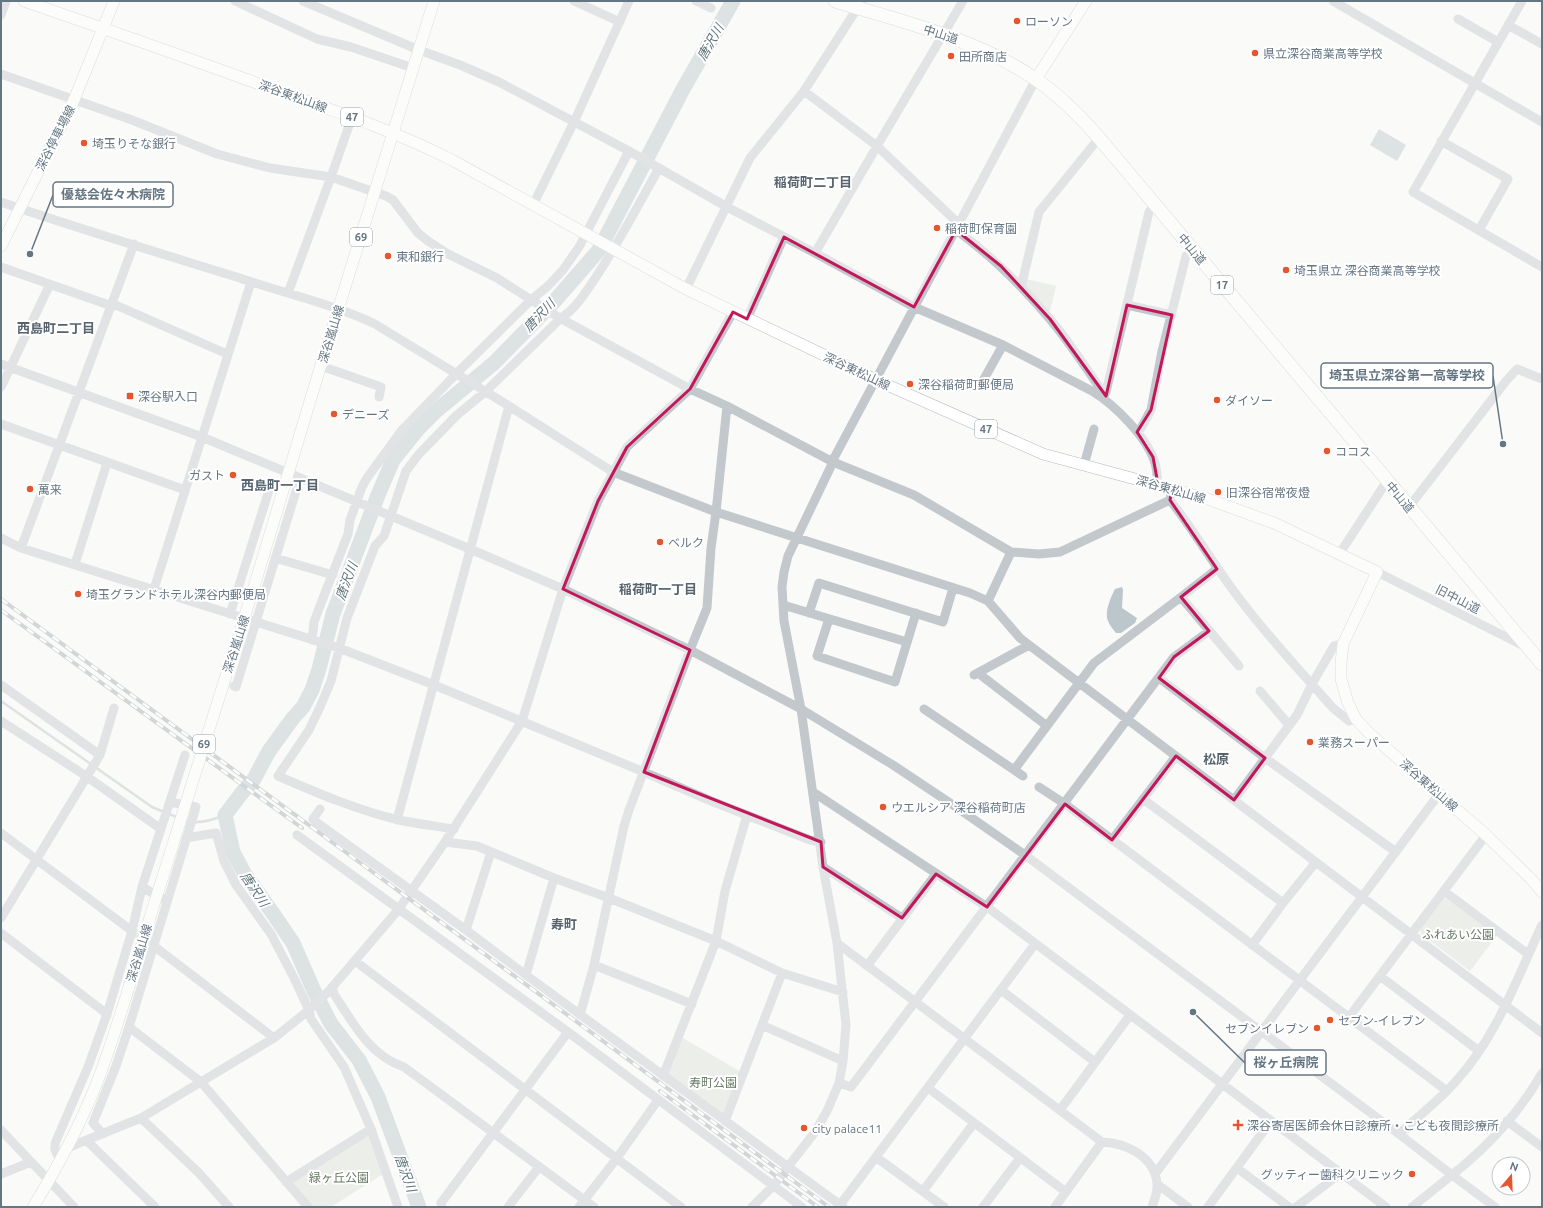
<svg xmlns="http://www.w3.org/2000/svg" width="1543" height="1208" viewBox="0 0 1543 1208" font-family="Ubuntu,'Noto Sans JP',sans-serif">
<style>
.green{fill:#dadfd7}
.water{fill:#bbc7cb}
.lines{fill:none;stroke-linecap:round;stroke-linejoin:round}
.stream{stroke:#bbc7cb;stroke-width:2.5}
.river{stroke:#bbc7cb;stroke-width:15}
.minor-tunnel{stroke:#d5d9db;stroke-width:9;stroke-dasharray:9 4.5;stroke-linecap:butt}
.major-casing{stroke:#b5babe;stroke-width:12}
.highway-casing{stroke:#b4b9bd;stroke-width:14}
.minor{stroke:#c3c8cc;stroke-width:9}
.major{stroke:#fff;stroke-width:11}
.highway{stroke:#fff;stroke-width:13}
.rail-casing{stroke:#a2aab0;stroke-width:4}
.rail{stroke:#fff;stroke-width:2.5;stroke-dasharray:8;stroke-linecap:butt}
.major-bridge-casing{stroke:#b5babe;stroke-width:12;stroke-linecap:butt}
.major-bridge{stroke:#fff;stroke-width:11}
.marked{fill:none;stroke:#c2185b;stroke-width:3;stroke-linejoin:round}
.poi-dot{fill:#e4572e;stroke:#fff;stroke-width:1.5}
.labels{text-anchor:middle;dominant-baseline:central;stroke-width:4;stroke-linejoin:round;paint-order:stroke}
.shield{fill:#fff;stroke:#939fa8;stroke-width:1}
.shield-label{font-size:11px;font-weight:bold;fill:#657683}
.poi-label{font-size:12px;fill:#657683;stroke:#fff;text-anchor:start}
.street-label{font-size:12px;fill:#657683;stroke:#fff}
.park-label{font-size:12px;fill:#687a64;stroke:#fff}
.water-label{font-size:13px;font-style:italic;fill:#60757c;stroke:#fff}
.neighbourhood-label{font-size:13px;font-weight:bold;fill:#57646e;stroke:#fff}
.leader{fill:none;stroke:#657683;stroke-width:1.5}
.callout-dot{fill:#657683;stroke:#fff;stroke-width:1.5}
.callout{fill:#fff;stroke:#657683;stroke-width:1.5}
.callout-label{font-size:13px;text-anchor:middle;font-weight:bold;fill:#657683}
</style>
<rect width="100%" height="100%" fill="#fafaf8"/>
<path class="green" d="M1026 279 1056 286 1050 311 1047 312 1025 289Z
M1443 899H1447L1497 935 1470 971 1421 934 1420 930Z
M681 1037 741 1072 724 1117 666 1076Z
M369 1134 383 1174 331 1207H312L291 1183Z"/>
<path class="water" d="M1379 129 1406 145 1397 161 1370 145Z
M1122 587 1123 590 1122 608 1137 618 1135 623 1121 633H1116C1113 629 1110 626 1108 621 1104 612 1111 597 1115 589Z"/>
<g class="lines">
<path class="stream" d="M1 701 152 807 164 812
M169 814 179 818
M184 820C196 825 213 820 225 815"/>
<path class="river" d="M419 1207 378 1097 359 1060 331 1024 314 991 293 943 272 912 244 873 233 852 225 815 241 794 254 779 269 751 293 718 303 707 312 690 319 669 333 614 378 495 393 460 418 429 436 411 494 363 552 304 599 250 682 91 733 1"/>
<path class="minor-tunnel" d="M132 931 154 946"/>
<defs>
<path id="major" d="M24 1C108 30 192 59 275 90 335 111 395 131 452 160L686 289 876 380 1043 454 1205 498 1274 523 1377 572 1343 644 1341 663V679L1348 703 1356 719 1370 734 1486 835 1532 880 1542 892
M1036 79 1086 1
M1 246 74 100 114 1
M257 577 323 358 434 1
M33 1207C57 1168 79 1128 96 1085 118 1029 134 969 152 911"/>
<path id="highway" d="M835 1C903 22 974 38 1034 78 1059 95 1080 116 1099 138L1542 664"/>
</defs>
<use href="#major" class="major-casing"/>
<use href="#highway" class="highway-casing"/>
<path class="minor" d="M235 1 317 39 351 47 413 68
M303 1 419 50 460 65 499 82 629 151 727 207 815 253 914 307 1003 345 1092 391C1115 405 1147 437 1155 463 1157 470 1157 477 1158 484
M574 1 620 22
M696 1 711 8
M1333 1 1542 122
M1522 1 1413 192 1542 267
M1 15 6 1
M1458 19 1498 42
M1508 25 1542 44
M1 74 132 120 217 154 270 168 331 177 386 196 393 200 418 233 428 241 448 254 497 278 558 317 690 389 727 406 833 462 914 495 1011 552 1039 554 1060 552 1170 500
M804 91 877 146 959 224
M1441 141 1508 179 1479 230
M1 202C83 230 166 255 249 281 291 295 335 305 375 324L509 406 613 472 716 512 970 593 988 601 1020 638 1029 645 1542 1033
M533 205 574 122 629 1
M956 230C991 255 1021 285 1049 318 1068 340 1083 364 1100 388L1103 398
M815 253 877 146 963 1
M1 267 106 304 118 306 227 354
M1021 287 1039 212 1099 138
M686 289 750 158 804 91 862 1
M288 293 331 177 352 117
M1127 305 1172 315
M747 319 784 237
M1 364 202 437 470 549 563 589 690 650 801 709 893 765 959 809 1025 855 1399 1134 1452 1175C1487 1147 1520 1112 1542 1073
M321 366 381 387 379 397
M980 386 1003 345
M1 387 50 284
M1103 398 1106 392 1149 212 1155 205
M1 424 185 490
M1137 432 1141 428 1151 410 1162 351 1186 256 1193 251
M1084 465 1094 429
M1171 494 1170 500C1196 533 1216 569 1242 602 1270 639 1303 674 1333 708L1349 721 1356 719
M1409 507 1506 381 1517 369 1542 379
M1 538 21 548 339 648 434 685 644 772 711 801 810 840 821 842
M21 548 134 244
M1340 553 1387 481
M275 558 333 575
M75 564 107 463
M1377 572 1524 646
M154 589 251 282
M1181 597 1239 666
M988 601 1011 552
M783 605 907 642
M809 613 819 583 943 622 953 588
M230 614 271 484
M829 619 817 656 895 682 916 613
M312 640 314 622 318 611 348 534 350 520 362 487 367 478 402 430 456 374 531 300 548 286 563 270 579 247 629 151
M978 673 1047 726
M974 675 1029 645
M1159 678 1265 758 1396 852
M1 685 100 755
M234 686 236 687 300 478
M1260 691 1289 725
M924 709 1023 776
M1 721 86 776 161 829
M1014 770 1094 663 1181 597 1217 569
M1039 787 1065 804 1447 1091
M813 792 987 907 1386 1207
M1143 799 1283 903
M1234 800 1297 715 1312 684 1334 646 1343 644
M320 809 313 819 316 822 466 930 526 975 843 1207
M397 820 509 406
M454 829C436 826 417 824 399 820 357 810 317 793 278 776L309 730 320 707 331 681 347 618 375 546 384 536 406 471 419 454 457 415 485 392 561 318C577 308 587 290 598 274 620 240 639 204 659 168
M1 833 132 931
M297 835 568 1032 802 1207
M186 838 216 833 224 861 236 885 271 934 294 978 309 1010 311 1019 344 1067 371 1129 398 1207
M1112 840 1176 756
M445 842 477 846 554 878 609 898 716 941 782 973 843 992
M823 867 902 918
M142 887 163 899
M1444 891 1528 954
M1 918 100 755 114 708
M466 930 491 852
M1 933 107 1014
M837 943 1102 1142C1126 1143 1154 1156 1157 1183 1158 1191 1155 1199 1152 1207
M1252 945 1283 903 1316 862
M154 946 274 1038
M355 961 681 1207
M594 965 692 1004
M867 966 936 874
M526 975 554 878
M1380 976 1479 1051
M332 987 334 994C353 1023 370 1056 404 1067L594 1207
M1001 990 1095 1062
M580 1015 594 965 624 826 629 810 690 650 707 608 711 548 716 512 727 406
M1349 1017 1486 835
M762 1025 843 1061
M129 1027 201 1082 308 1207
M663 1076 716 941 725 891 747 815
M839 1083 851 1087 1174 657 1209 631
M928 1088 1066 1192
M1060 1110 1130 1015
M141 1118 199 1173 229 1207
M725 1121 782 973
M1507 1121 1542 1147
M1 1130 74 1207
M103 1134 93 1123 116 1066 129 1027 196 807 170 802
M1399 1134C1418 1116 1440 1100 1457 1080 1497 1036 1517 978 1542 925
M86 1140 155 1207
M67 1148 141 1118 274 1038 309 1010 329 991 398 910 445 842 522 721 563 589 576 556 598 501 627 447 690 389 733 312
M876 1157 944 1207
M61 1160C56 1153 53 1149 56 1141L88 1067 107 1014 132 931 142 887 185 755
M1237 1168 1289 1207
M1 1174 31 1162
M1155 1174 1439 794
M286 1182 371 1129
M1157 1184 1188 1207
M923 1191 974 1123
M840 1205 1035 944
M442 1207 441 1203 568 1032
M508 1207 539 1167
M579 1207 617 1158 658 1100
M752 1207 773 1186 815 1132 827 1111 839 1083 843 1061 846 1025 837 943 823 867 801 709 784 621 782 587 784 572 788 556 833 462 834 458 1036 79
M983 1207 1020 1158
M1055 1207 1102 1142
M1208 1207 1271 1121
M1296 1207 1341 1173
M1412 1207 1452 1175 1495 1207"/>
<use href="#major" class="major"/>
<use href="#highway" class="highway"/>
<defs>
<path id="rail" d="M1 599 829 1207
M1 610 302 828
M660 1091 818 1207"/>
</defs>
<use href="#rail" class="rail-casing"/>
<use href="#rail" class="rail"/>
<defs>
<path id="major-bridge" d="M152 911 257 577"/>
</defs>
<use href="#major-bridge" class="major-bridge-casing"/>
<use href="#major-bridge" class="major-bridge"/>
</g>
<path d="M0 0H1543V1208H0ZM956 230 1001 266 1050 319 1106 396 1127 305 1172 315 1151 410 1137 432 1153 457 1158 484 1172 489 1170 500 1217 569 1181 597 1209 631 1174 657 1159 678 1265 758 1234 800 1176 756 1112 840 1065 804 987 907 936 874 902 918 823 867 821 842 644 772 690 650 563 589 598 501 627 447 690 389 733 312 747 319 784 237 914 307Z" fill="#fafaf8" fill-opacity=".55" fill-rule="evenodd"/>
<path class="marked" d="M956 230 1001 266 1050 319 1106 396 1127 305 1172 315 1151 410 1137 432 1153 457 1158 484 1172 489 1170 500 1217 569 1181 597 1209 631 1174 657 1159 678 1265 758 1234 800 1176 756 1112 840 1065 804 987 907 936 874 902 918 823 867 821 842 644 772 690 650 563 589 598 501 627 447 690 389 733 312 747 319 784 237 914 307Z"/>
<g class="poi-dot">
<circle cx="1017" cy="21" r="4"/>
<circle cx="1255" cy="53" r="4"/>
<circle cx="951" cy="56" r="4"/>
<circle cx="84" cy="143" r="4"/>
<circle cx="937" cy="228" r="4"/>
<circle cx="388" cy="256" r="4"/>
<circle cx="1286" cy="270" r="4"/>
<circle cx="910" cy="384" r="4"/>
<rect x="126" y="392" width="8" height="8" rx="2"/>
<circle cx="1217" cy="400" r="4"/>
<circle cx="334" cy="414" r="4"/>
<circle cx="1327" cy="451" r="4"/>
<circle cx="233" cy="475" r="4"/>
<circle cx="30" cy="489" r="4"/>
<circle cx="1218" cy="492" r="4"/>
<circle cx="660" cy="542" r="4"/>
<circle cx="78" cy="594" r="4"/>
<circle cx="1310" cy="742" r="4"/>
<circle cx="883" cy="807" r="4"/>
<circle cx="1330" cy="1020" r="4"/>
<circle cx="1317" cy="1028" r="4"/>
<path d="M1236 1119h4v4h4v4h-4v4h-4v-4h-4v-4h4z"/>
<circle cx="804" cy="1128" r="4"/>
<circle cx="1412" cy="1174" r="4"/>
</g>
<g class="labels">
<g class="shield">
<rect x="341" y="108" width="22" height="18" rx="3"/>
<rect x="350" y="228" width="22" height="18" rx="3"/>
<rect x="1211" y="276" width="22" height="18" rx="3"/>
<rect x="975" y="420" width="22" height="18" rx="3"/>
<rect x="193" y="735" width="22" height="18" rx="3"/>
</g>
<g class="shield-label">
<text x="352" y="117">47</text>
<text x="361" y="237">69</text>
<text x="1222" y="285">17</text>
<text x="986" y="429">47</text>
<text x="204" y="744">69</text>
</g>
<g class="poi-label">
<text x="1025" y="21">ローソン</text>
<text x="1263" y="53">県立深谷商業高等学校</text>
<text x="959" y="56">田所商店</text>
<text x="92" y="143">埼玉りそな銀行</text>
<text x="945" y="228">稲荷町保育園</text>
<text x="396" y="256">東和銀行</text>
<text x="1294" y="270">埼玉県立 深谷商業高等学校</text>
<text x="918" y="384">深谷稲荷町郵便局</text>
<text x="138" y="396">深谷駅入口</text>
<text x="1225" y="400">ダイソー</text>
<text x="342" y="414">デニーズ</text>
<text x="1335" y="451">ココス</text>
<text x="225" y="475" text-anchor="end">ガスト</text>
<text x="38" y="489">萬来</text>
<text x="1226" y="492">旧深谷宿常夜燈</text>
<text x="668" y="542">ベルク</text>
<text x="86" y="594">埼玉グランドホテル深谷内郵便局</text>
<text x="1318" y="742">業務スーパー</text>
<text x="891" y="807">ウエルシア 深谷稲荷町店</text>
<text x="1338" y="1020">セブン-イレブン</text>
<text x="1309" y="1028" text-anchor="end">セブンイレブン</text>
<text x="1247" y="1125">深谷寄居医師会休日診療所・こども夜間診療所</text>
<text x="812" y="1128">city palace11</text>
<text x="1404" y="1174" text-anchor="end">グッティー歯科クリニック</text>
</g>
<g class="street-label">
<text transform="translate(941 34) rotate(18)">中山道</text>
<text transform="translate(293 96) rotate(20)">深谷東松山線</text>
<text transform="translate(55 138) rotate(-63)">深谷停車場線</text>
<text transform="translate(1192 249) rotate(50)">中山道</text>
<text transform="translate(331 334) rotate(-73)">深谷嵐山線</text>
<text transform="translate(857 371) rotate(25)">深谷東松山線</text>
<text transform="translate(1171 489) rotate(16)">深谷東松山線</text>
<text transform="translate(1400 497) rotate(50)">中山道</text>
<text transform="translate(1458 599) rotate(27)">旧中山道</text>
<text transform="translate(236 644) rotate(-72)">深谷嵐山線</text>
<text transform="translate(1429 785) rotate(41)">深谷東松山線</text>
<text transform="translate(139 953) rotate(-73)">深谷嵐山線</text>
</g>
<g class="park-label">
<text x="1458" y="934">ふれあい公園</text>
<text x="713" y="1082">寿町公園</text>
<text x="339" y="1177">緑ヶ丘公園</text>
</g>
<g class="water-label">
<text transform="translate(710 42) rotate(-60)">唐沢川</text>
<text transform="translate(539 315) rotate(-47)">唐沢川</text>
<text transform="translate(346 581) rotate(-69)">唐沢川</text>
<text transform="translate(255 889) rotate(56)">唐沢川</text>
<text transform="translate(406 1173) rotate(70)">唐沢川</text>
</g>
<g class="neighbourhood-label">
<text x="813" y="182">稲荷町二丁目</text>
<text x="56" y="328">西島町二丁目</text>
<text x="280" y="485">西島町一丁目</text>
<text x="658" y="589">稲荷町一丁目</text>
<text x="1216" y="759">松原</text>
<text x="564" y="924">寿町</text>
</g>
</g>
<path class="leader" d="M30 254L53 195M1503 444L1493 376M1193 1012L1245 1063"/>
<g class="callout-dot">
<circle cx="30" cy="254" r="4"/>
<circle cx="1503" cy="444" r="4"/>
<circle cx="1193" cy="1012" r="4"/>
</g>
<g class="callout">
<rect x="53" y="182" width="120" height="25" rx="4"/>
<rect x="1321" y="363" width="172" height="25" rx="4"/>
<rect x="1245" y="1050" width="81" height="25" rx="4"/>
</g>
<g class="callout-label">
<text x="113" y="199">優慈会佐々木病院</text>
<text x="1407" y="380">埼玉県立深谷第一高等学校</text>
<text x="1286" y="1067">桜ヶ丘病院</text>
</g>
<rect width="1543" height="1208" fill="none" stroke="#657683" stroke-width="4"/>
<g transform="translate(1511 1176) rotate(19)"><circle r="19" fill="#ffffff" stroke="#c1c8cd"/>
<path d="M0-3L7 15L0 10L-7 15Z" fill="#e4572e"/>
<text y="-6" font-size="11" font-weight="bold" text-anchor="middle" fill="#657683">N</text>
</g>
</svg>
